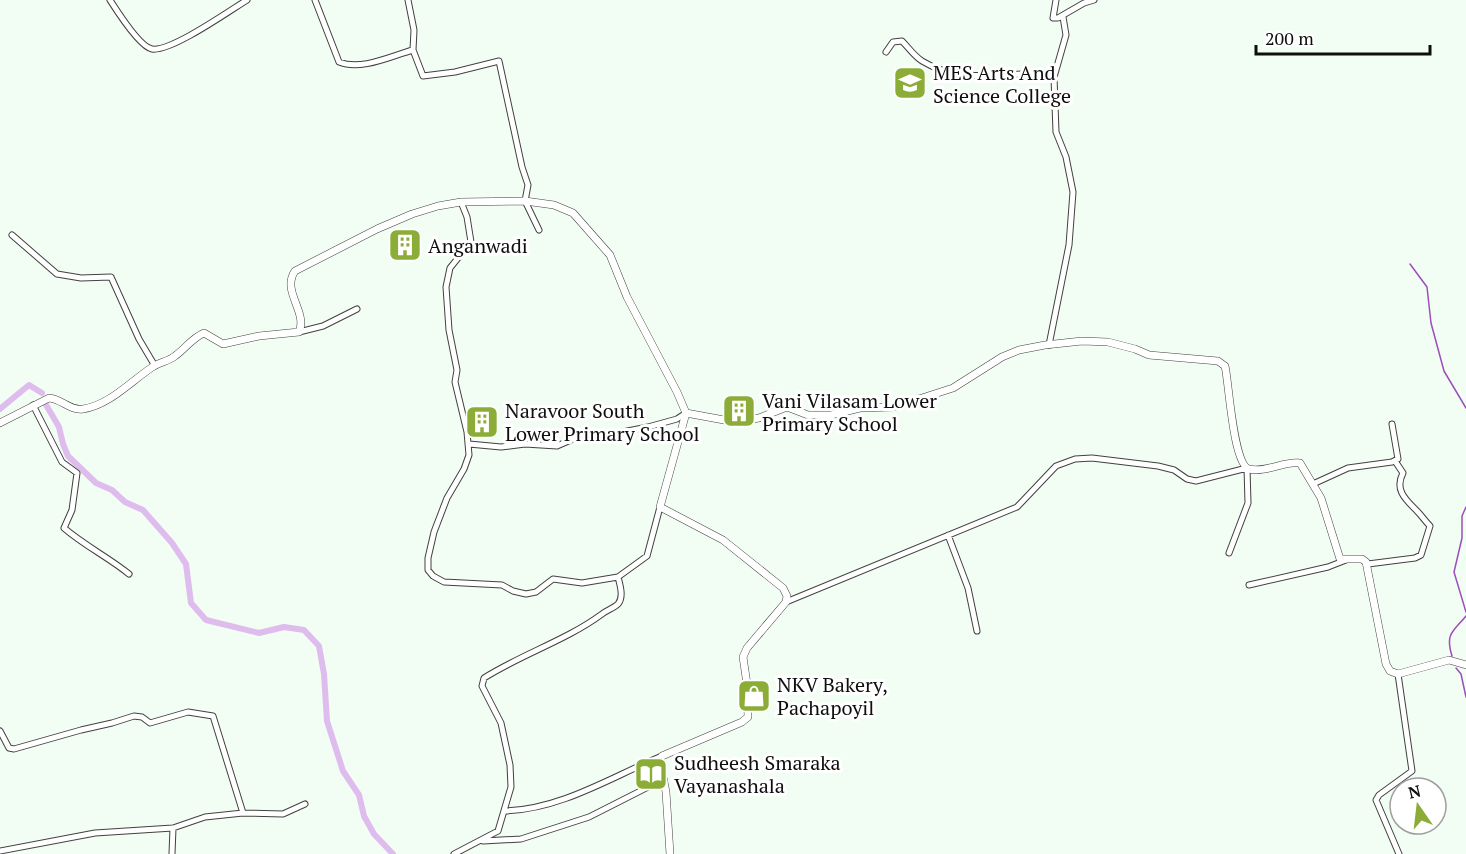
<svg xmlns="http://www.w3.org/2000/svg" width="1466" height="854" viewBox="0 0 1466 854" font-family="'PT Serif',serif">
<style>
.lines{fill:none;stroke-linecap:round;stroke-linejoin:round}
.stream{stroke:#9d4dbc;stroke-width:1.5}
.canal{stroke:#dfbcee;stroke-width:6}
.minor-casing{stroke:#414141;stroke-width:7}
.tertiary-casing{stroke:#414141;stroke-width:8}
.minor{stroke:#fff;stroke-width:5}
.tertiary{stroke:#fff;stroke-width:7}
.labels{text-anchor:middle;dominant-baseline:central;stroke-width:6;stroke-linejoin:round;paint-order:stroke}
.poi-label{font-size:20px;fill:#0e0e0e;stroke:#fff;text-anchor:start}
</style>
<rect width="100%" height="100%" fill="#f2fdf3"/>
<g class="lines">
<path class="stream" d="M1410 264 1427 287 1431 323 1444 371 1466 408
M1466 507 1462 516V538L1454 572 1466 612
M1452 656C1445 633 1453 632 1466 616
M1456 668 1461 674 1466 697"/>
<path class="canal" d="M45 403 59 427 63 444 68 456 96 483 112 490 125 502 143 510 172 543 186 564 191 603 206 620 259 633 284 627 304 630 319 646 324 674 327 721 343 771 359 795 364 816 374 834 393 854
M0 409 29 385 42 393"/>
<defs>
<path id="minor" d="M110 0C117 11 140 47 152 49 171 52 229 11 247 0
M315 0 339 62C361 71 391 56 413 50
M408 0 414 30 413 50 423 76 455 72 499 61 522 167 528 185 525 201 539 230
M1056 0 1053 18H1058L1084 3 1094 0
M886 52 893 42 902 41C908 47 914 56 922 61 957 83 1002 74 1042 73L1054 77
M12 235 57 274 81 278 111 277 139 339 155 366
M299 332 323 326 357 309
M1049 345 1069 245 1073 192 1066 157 1056 132 1054 77 1066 35 1063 17
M33 405 62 462 77 473 72 510 64 528C85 546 108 557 129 574
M469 444 501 447 525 444 557 446 580 436 593 433 602 436 648 427 677 419 686 413
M1313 484 1348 468 1392 462 1398 459 1392 424
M948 535 968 588 977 631
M1368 564 1415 558 1421 555 1430 526C1425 521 1422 516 1417 511 1406 500 1394 490 1403 473L1395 461
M618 577 647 556 660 507
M1249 585 1328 567 1346 560
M786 602 1017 507 1056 466 1075 459 1092 458 1158 466 1174 470 1187 479 1196 481 1247 468 1248 503 1229 553
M1398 674 1412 771 1379 795 1376 800 1399 854
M0 731 9 748 14 749 81 730 112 723 134 716 142 717 150 723 188 712 213 716 243 813
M505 811C562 809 611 777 662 756
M483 841 521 839 589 817 664 779
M0 851 95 833 173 828 205 817 243 813 283 814 305 804
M172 854 173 828
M454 854 498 831 511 787 510 765 501 723 482 686 484 678C522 654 567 640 602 614 607 610 614 608 618 604 624 597 620 585 618 577L582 583 553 579 536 592 526 594 513 591 502 585 444 582 433 576 428 570V558L434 532 447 498 464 469 469 455 467 432 455 382 457 370 449 330 446 287 450 268 471 242 467 217 461 202"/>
<path id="tertiary" d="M686 413 735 422 759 418 787 407 808 415H831L860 408 894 407 953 388 1002 357 1019 350 1045 345 1082 341 1108 342 1135 349 1149 355 1218 361 1225 366C1229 383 1233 464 1249 469 1266 473 1283 461 1300 463L1321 498 1340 559H1362L1366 562 1386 664 1390 671 1398 674 1449 660 1466 665
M0 423 49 398C62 399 70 411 83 409 110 405 132 380 154 366 161 362 169 361 175 356 185 349 192 338 204 333L223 344 259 336 299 332C308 312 281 291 295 271L377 229 412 214 438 206 461 202 525 201 554 205 573 213 610 255 627 297 677 392 686 413 660 507 723 540 783 588 787 596 786 602 747 648 743 657 747 684 748 717 742 722 662 756 660 762 666 792 670 854"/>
</defs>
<use href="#minor" class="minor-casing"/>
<use href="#tertiary" class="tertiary-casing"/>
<use href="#minor" class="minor"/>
<use href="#tertiary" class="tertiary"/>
</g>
<defs>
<symbol id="university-square" viewBox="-11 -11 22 22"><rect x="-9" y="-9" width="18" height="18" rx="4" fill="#8cac38" stroke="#fff"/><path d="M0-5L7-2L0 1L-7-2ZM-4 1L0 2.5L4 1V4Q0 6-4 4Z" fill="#fff"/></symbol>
<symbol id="building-square" viewBox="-11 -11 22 22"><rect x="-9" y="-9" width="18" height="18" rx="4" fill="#8cac38" stroke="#fff"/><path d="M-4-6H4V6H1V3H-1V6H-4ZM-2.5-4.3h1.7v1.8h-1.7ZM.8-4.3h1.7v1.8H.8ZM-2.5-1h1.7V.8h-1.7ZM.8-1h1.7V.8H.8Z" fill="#fff"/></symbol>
<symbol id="shop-square" viewBox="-11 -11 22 22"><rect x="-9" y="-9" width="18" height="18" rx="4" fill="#8cac38" stroke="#fff"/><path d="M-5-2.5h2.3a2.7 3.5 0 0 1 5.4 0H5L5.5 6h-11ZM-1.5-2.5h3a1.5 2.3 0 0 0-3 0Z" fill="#fff"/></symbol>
<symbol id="library-square" viewBox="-11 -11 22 22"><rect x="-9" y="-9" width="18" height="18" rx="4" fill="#8cac38" stroke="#fff"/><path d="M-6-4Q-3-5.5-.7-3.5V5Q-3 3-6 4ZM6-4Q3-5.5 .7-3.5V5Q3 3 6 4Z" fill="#fff"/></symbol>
</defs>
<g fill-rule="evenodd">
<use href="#university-square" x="891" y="64" width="38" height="38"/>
<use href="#building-square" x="386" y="226" width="38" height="38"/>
<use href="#building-square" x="720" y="392" width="38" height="38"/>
<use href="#building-square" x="463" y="403" width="38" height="38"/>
<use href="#shop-square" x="735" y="677" width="38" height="38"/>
<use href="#library-square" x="632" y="755" width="38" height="38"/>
</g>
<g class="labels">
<g class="poi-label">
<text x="933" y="72">MES Arts And<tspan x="933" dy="23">Science College</tspan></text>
<text x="428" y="245">Anganwadi</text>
<text x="762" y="400">Vani Vilasam Lower<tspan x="762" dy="23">Primary School</tspan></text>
<text x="505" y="410">Naravoor South<tspan x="505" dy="23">Lower Primary School</tspan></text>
<text x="777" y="684">NKV Bakery,<tspan x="777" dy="23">Pachapoyil</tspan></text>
<text x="674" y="762">Sudheesh Smaraka<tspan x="674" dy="23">Vayanashala</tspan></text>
</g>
</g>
<g transform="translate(1418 806) rotate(346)"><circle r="28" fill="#ffffff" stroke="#9f9f9f" stroke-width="1.5"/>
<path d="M0-4.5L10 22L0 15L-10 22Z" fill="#8cac38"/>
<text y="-9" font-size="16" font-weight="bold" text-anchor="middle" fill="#0e0e0e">N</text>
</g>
<path d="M1256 45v9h174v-9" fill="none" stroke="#0e0e0e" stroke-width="3"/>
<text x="1265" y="45" font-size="18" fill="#0e0e0e" stroke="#ffffff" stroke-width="4.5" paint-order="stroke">200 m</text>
</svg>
